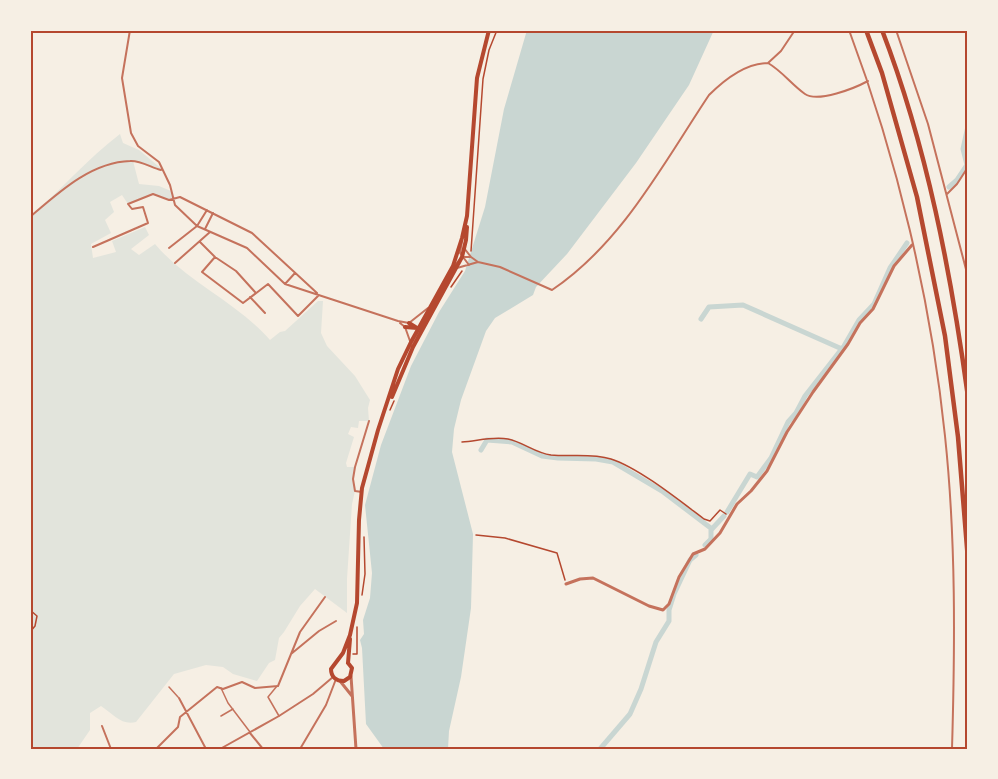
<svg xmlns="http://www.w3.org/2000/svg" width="998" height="779" viewBox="0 0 998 779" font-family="Roboto,sans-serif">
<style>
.green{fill:#e2e4dc}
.water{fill:#c9d6d2}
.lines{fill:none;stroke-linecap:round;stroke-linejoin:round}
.canal{stroke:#c9d6d2;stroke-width:5}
.path{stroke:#b5482f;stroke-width:1.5}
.pedestrian{stroke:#c5725c;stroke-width:1.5}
.minor{stroke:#c5725c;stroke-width:2}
.tertiary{stroke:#c5725c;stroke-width:3}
.secondary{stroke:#b5482f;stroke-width:4}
.motorway{stroke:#b5482f;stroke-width:4.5}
.neatline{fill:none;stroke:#b5482f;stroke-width:2}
</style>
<rect width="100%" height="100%" fill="#f6efe4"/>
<path class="green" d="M120 134 123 143 139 150 163 170 133 161 139 184 159 186 171 191 173 198 169 200 153 194 128 204 122 195 110 202 114 212 105 220 111 233 91 244 93 258 116 252 112 241 145 227 149 235 131 249 139 255 155 244C188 283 237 302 270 340L280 332 285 331 318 301H323L321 333 327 346 355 376 370 400 368 408 369 421H359L358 428 351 427 348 434 354 437 346 463 347 467H355L353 479 355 491 352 504 347 579V613L315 589 300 606 284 632 279 638 275 660 269 663 257 681 233 674 223 667 206 665 174 674 136 722C122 726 113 714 101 706L90 713V730L77 749H30V217C61 190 87 159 120 134Z"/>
<path class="water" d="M527 30H714L689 85 636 163 567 254 536 287 533 295 495 318 486 331 461 400 454 429 452 452 473 534 471 608 461 677 449 731 448 749H384L366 724 362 648 360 640 364 634 363 620 370 598 372 573 365 505 381 445 411 366 439 312 465 271 485 207 504 109Z"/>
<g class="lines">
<path class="canal" d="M968 102V118
M949 187 957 180 967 165 963 149 968 126
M701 319 709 307 743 305 842 349
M481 450 487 440 512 442 542 456 558 458 596 459 613 462 662 491 712 529
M727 512 750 474 757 477 771 458 788 422 796 413 805 396 844 346 859 320 874 304 890 268 907 243
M705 545 711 539V530L724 516
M600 749 630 714 641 689 656 642 669 621V610L674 594 690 560 696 555"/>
<path class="path" d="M471 251 483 79 489 50 497 30
M451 287 462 271
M390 410 394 401
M462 442C477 441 493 436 508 439 523 442 535 453 551 455 571 457 591 453 611 459 639 468 680 501 704 519L710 521 720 510 726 514
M476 535 505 538 557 553 565 580
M362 595 365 574 364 537
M30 610 37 616 35 626 30 632
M353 654H357V627"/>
<path class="pedestrian" d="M277 686 268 697 279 716
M169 687 178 697
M221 688 228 703 250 732
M221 716 233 709"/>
<path class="minor" d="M130 30 122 78 131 133 138 146 159 162 170 185 175 205 197 226 247 248 285 284 398 321 409 323 428 308
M849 30C897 158 931 300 945 436 956 540 955 645 952 749
M896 30 928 124 968 277
M768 63 781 51 795 30
M947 194 957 184 968 167
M30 217C58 193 91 162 130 161 140 160 152 168 161 170
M205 229 213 213
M462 241 460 253 469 265
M200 242 215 257 236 271 255 292
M93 247 148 223 143 207 132 209 128 204 153 194 169 200 180 197 252 233 317 293
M169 248 197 226 207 210
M215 257 202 272 243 303 268 284 298 316 318 296
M478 262 500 267 552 290C622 243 663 164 709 95 724 80 746 63 768 63 782 71 792 85 805 94 818 103 855 88 868 81
M175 263 210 232
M456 264 462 257H471
M457 268 478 262 471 257 464 248
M285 284 295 273
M250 297 265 313
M400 323 405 327 410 341
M362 492 355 491 353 479 355 467 369 421
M291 654 319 631 336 621
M179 698 206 749
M102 726 111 749
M250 733 263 749
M156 749 178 727 180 717 217 687 223 689 242 682 255 688 278 686 300 632 325 597
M220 749 279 716 313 694 333 677
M300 749 326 705 336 679"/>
<path class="tertiary" d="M566 584 580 579 593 578 649 606 663 610 669 604 679 577 693 554 705 549 720 533 737 504 751 491 767 471 787 432 813 392 848 344 860 323 873 309 894 266 912 245
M351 676 356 749
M340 681 352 696"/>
<path class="secondary" d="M467 216 477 78 489 30
M409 323 417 328
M405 327 417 328
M392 397 413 347 462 257 466 240 467 227
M348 663 352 668 350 677 344 681C336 681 331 677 331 669L343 653 350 635 357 603 359 520 362 488 378 430 398 369 411 342 453 266 462 238 467 216
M348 663 350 639"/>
<path class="motorway" d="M866 30 882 73 917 197 945 336 958 437 968 560
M882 30C927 147 951 273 968 397
M968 749V746"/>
</g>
<rect width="998" height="779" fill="none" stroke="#f6efe4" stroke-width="63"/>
<rect x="32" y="32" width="934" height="716" class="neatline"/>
</svg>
